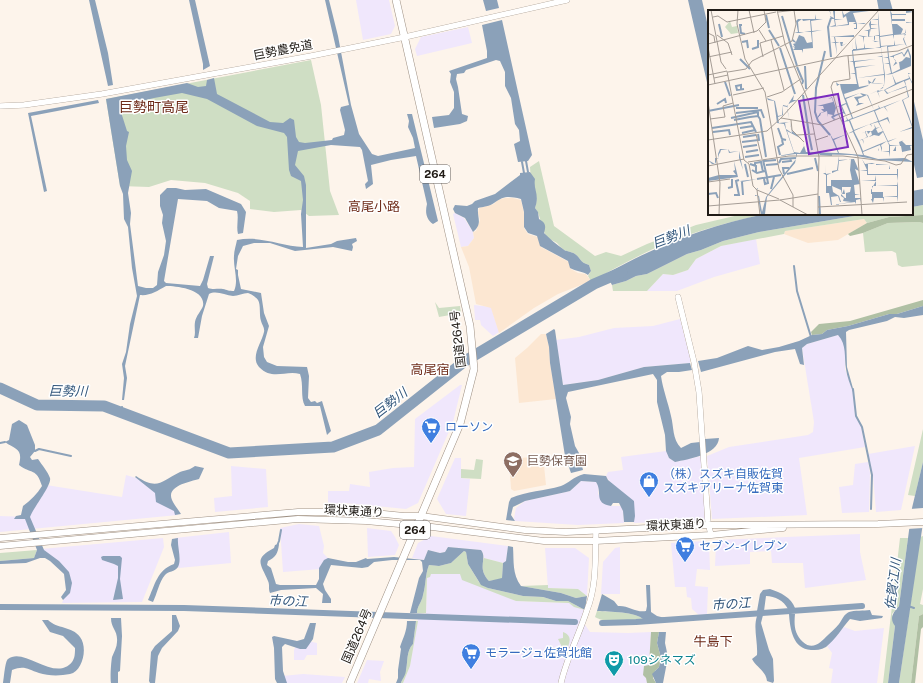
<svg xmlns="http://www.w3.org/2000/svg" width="923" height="683" viewBox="0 0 923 683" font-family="'Public Sans','Noto Sans JP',sans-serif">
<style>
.commercial{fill:#f0e7fc}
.built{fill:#fce7d2}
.green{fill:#cfdec4}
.forest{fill:#b0c0a4}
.water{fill:#8ba1b9;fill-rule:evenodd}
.pier{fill:#fdf4eb}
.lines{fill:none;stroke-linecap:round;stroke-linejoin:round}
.stream{stroke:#8ba1b9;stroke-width:2}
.canal{stroke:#8ba1b9;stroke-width:6}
.river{stroke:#8ba1b9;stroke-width:11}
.tertiary-casing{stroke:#9e9083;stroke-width:6}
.secondary-casing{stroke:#9e9083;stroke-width:7}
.trunk-casing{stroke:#9e9083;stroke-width:8}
.tertiary{stroke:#fff;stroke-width:5.5}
.secondary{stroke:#fff;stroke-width:6}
.trunk{stroke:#fff;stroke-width:7}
.labels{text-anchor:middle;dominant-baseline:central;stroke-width:3;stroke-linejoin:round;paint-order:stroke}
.shield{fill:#fff;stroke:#635f5c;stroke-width:1}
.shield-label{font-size:11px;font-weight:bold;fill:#201b16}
.street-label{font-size:12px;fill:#201b16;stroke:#fff}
.shop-label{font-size:12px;fill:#366cbe;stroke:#fff;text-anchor:start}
.education-label{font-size:12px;fill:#785e54;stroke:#fff;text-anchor:start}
.culture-label{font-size:12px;fill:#0d838f;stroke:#fff;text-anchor:start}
.neighbourhood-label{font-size:13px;fill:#6e2b19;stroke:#fff}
.water-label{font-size:13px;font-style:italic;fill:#32567b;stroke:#fff}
.quarter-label{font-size:14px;fill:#6e2b19;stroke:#fff}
.inset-river{fill:none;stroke:#8ba1b9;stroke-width:2}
.inset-road{fill:none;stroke:#a59d96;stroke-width:1}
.view{fill:#7b2cbf;fill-opacity:0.15;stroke:#7b2cbf;stroke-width:2}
.inset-edge{fill:none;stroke:#201b16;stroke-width:2}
</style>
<rect width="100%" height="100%" fill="#fdf4eb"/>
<path class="commercial" d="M356 0H389L395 26 391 34 363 40Z
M468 27 472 43 417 56 415 49 421 37Z
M455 213 464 218 473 232 474 238 468 246 461 247 453 214Z
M756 239 760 264 714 277 677 291H647L663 274 673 275 688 270 696 259 721 246Z
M474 305 491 307 499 332 493 336 481 325 480 320H475Z
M680 319 690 357V363L644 367 598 380 563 385 556 340 579 337 614 328 653 326Z
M838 335 843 340 845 349V369L853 392 855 416 861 427 865 447 799 458 807 515 712 519 707 456 729 447 808 435 813 432 814 422 802 348 807 344Z
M460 385H462L453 422 418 503 406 509 345 503 328 504V491H349L350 484 370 487 369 472 393 468 414 467 415 419Z
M915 446 901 510 876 512 873 475 868 454Z
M666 451 669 458 675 462 701 456 705 520 634 523V518L606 476 608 472 623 470 621 457Z
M455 458H461V478L470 479 466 516 446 514 437 499Z
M868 462 870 473 869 512 842 513 839 487 853 485 855 464Z
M231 466 266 469 268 507 215 512 214 498 232 496Z
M126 475 136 478 168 498 178 515 0 532V516L27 517 46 485 122 497Z
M581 481 596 482 599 487 598 494 611 506H621L623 511 624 523 578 525 515 521 514 518 516 508 525 501 566 492 570 491Z
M299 524 319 526 324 546 323 553 328 558 321 569 283 572 280 528Z
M367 528 391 531 395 537 399 545 395 555 368 557Z
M229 532 231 563 179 568 175 566 177 559 175 538Z
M860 534V552L866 580 805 588 803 563H772L771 551 750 552V564L715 566 716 544 717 540Z
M431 536 508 546 506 561 503 563 484 558 483 553 480 550 448 547 445 552 440 553 428 550 424 560 412 558 418 543Z
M163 538 164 547 142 602 62 603 69 586 64 570 41 549Z
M705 541 709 543 710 570 697 569 695 586 708 587 707 614 699 615 692 609 691 598 687 597 686 587H675L671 543Z
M620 547V594H601L603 562 615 548Z
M545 548H575L589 558 587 596 578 589 548 588Z
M431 574H460L516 601 569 603 584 610 581 619 590 632 628 633 651 632 649 665 646 678 647 683H403L410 666 418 618H426L427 577Z
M844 627 855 631 884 628 877 683H831L833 669 829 668 832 653 827 646Z
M308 641 317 643V655H307L304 660H294V650L296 646Z
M367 660 384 661 380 672 381 681 369 679 368 683H357Z
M303 674 345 677 342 683H282V676Z"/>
<path class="built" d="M505 198H513L521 200 524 213V228L528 234 538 237 541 247 569 262 571 269 578 273 586 274 591 281 558 294 534 308 499 333 491 308 476 304 469 267 461 247 468 246 474 238 473 232 476 231 480 220 478 213 479 208 494 204 497 200Z
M864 219 867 223 838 240 808 243 784 234 785 231Z
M541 334H546L549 347 550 363 556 399 519 403 515 358 527 348Z
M543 456 546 485 514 491 511 489 509 459Z"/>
<path class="green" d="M311 60 321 105 330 191 339 215 309 216 301 210 274 212 250 209V201L238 193 205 183 171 180 149 187 120 186 106 99Z
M539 161 554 226 595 256 606 252 621 256 647 244 696 225 743 214H765C732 221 699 230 668 243 641 253 617 268 591 281L588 276 591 271 589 265C579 262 582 259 575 254 571 251 567 252 564 250 561 248 559 245 557 243 552 240 548 239 545 234 540 225 541 215 535 208 540 193 530 181 530 167Z
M923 205V215L889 217 867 223 864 219 785 231 784 234 721 246 696 259 688 270 673 275 663 274 647 291H613L612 285 626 281 636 276 647 274 687 254 701 250 723 241 759 232 866 214H912V207Z
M919 222 923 223V265L902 267 898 265 896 253 892 251 865 252 863 233 888 223Z
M435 302 439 308 460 306 461 313 439 317Z
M923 429V462L915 496 908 495Z
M476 459 483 460 481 479 461 478V469L474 470Z
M923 536V589L920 604 923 605V614L919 616 911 683H899L920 537Z
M900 538H908L899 606 892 614 895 626 888 683H883Z
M37 550 34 558 0 561V553Z
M464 551 466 552 468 564 479 582 488 588 523 596 543 597 556 601H568L585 610 574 607 569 603 516 601 462 580 460 574H431L430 577 427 578 426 613H417C417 606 422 602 423 595 426 585 425 575 429 565L439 566 451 563Z
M484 558 503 563 502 579 489 581C482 574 481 566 484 558Z
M548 585V588L578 589 587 596 576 598 561 593 521 586Z
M597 611C609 612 636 611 644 620 630 621 607 624 595 617Z
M416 621H418L410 666 403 683H401C402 679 405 674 406 670 408 662 406 651 413 644Z
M563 632C574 636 569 645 565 653L558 639 563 638Z"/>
<path class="forest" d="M923 215V223L919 222 888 223 863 233 850 236 848 234 867 223 889 217Z
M923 300V306L897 314H889L848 326 827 330 822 334 812 335 811 332 819 324 850 321Z
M923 614V627L921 629 915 683H911L919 616Z
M651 632H659L657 643 661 658 659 667 655 671 653 678 656 683H647L646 678 643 675 644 666 649 665Z"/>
<path class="water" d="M89 0H95L108 53 113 85 108 86Z
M189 0H195L210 66 203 70V64Z
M325 0H329L338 36 351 105 359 134 372 154 378 156 415 148 413 138 408 127 409 121 407 114H412L438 221 433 224C426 219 425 212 427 204L416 156 391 160 371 165 373 184 366 189 365 184 368 181 362 150 360 147 331 145 298 151 295 165 304 176 306 185V248L331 244 337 241 356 238 357 241 352 244 353 247 352 251 333 247 295 251 270 243H254L243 246 238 256 236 269 238 270V275L241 289 261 293 264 313 269 326 263 347 264 357 267 362 277 366 307 367 309 376 308 398 311 402 315 401 317 403 322 401 331 431 327 435 320 406H305C300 397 304 385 300 374 285 370 273 381 259 367 250 357 262 342 264 332 265 328 262 325 261 321 259 315 261 305 258 300 256 297 251 294 248 293 243 293 238 296 233 296 225 295 216 290 209 294L202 316 198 338H194C196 333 194 328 195 322 196 316 201 311 203 306 206 289 176 286 166 286 157 291 150 296 140 295L125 366 127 378 124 400H122L124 378 122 364 126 352 130 324 137 296 132 268 128 227 124 219 123 194 120 186 106 99 187 83 198 87 206 86 207 80 214 78 217 94 270 122 283 123 290 118 294 120 296 137 299 142 305 143 332 140 333 138 344 135 345 130 340 110 341 107 349 105ZM182 93 207 99 257 126 284 133 287 137 289 170 291 176 301 181 303 200 301 214 303 247C281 246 259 235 237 240 236 245 234 251 234 256 233 268 239 280 234 291 229 291 227 290 223 289 218 288 214 290 208 288L207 284 214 256H210L203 280 200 286 166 283 164 281 178 199 207 201 219 208 237 211C239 219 236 226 238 234L243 233 246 212 241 204 206 189 185 190 176 188H167L160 195V206L163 215 162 223 166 241 164 255 158 272 157 285 153 288H146L138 286 130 224 131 213 128 193 132 171 127 160 126 146 129 132 127 131 120 109 121 106 154 98Z
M483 0H497L499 8 486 11Z
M688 0H702L709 31V91Z
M877 0H890L893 11H879Z
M502 20 532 155 528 161 518 162 514 144 520 141 519 130 515 124 511 98 505 86V72L500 61 496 60 466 70 464 73 457 74 456 79 458 87 462 114 468 116 467 121 460 124 434 128 432 117 449 115 454 108V92L450 82 451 74 449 71 487 58V51L482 25Z
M912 93 923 140V177L917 178 912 156Z
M98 100 99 103 31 116 47 191 44 192 28 113Z
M530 172 535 179C533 190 540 194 535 208L538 212 539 219C546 223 546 226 544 233 550 239 556 244 563 249 566 252 571 251 575 254 582 259 579 262 589 265L591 271 588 275C585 272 575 271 570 268L568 261 540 246 537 236 528 233 524 227V212L521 199C508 196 504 196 494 203 490 206 483 207 478 208 477 218 483 224 473 232L465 218 455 213 453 209 455 205 467 206 472 204 475 201 495 194 520 175V173Z
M923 189V205L912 207V191Z
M765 214H866L759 232 723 241 701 250 687 254 647 274 636 276 626 281 612 285 606 274C655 246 709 225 765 214Z
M923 306V315L904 318 895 317 887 321 849 330 846 332 847 367 854 392H853C850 384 847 377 846 369 844 357 847 345 838 335L807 344 802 348 804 365 800 364 795 349 775 352 701 372 698 361 717 358 748 346 762 350 779 347 799 341 812 335 822 334 827 330 848 326 889 314H897Z
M554 329 555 330 563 385 598 380 644 367 690 363 692 370 679 372H667L661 376C663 390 668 402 671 416 674 427 672 439 681 448L691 443 700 442 705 439 719 438C718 455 688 459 675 462L669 458 666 451 665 435 657 402V380L653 374 568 392 566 398 571 417 570 424 575 446 579 453 583 470 571 473 565 456 550 363 549 347 546 334Z
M19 420 27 425 35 445V451L30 457 32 460 38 459C42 465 48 472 50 478 52 485 33 508 30 517L44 550 59 561 69 572 72 583 70 593 63 600 61 597 66 590 64 574 50 561 45 558H40L26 563 0 564V561L34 558 37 550 25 519H14L16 516 21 515 23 506C31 500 37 494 42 486 36 467 32 475 19 465 23 448 16 450 5 442L9 440 12 424Z
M923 462V523L899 683H888L895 626C889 618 893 613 899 606L912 508Z
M195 466 204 468 199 479C189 482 166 486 172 500 174 505 178 509 181 514L175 515 174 511 156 502 155 493 135 477 136 476C158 491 161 481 180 472 186 470 190 470 195 466Z
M584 474 606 476 608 480 634 501 635 516 634 522H624L623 511 619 503H613L611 506C593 503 603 492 596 482L581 481 570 491 566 492 525 501 513 507 511 515 515 521 506 520 509 502 511 498C527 491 544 491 561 486 569 483 573 477 584 474Z
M178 538C177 546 182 559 178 567 175 572 168 571 165 575 159 582 157 594 153 602L148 600C155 585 157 570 174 564L175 560 171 545 172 539Z
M279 544C278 553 276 557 268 561L267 565 271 568 276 584 280 585H316L319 579V568L324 560 328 558 348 562H356L366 558 367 559 394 557 424 560 428 550 440 553 445 552 448 547 481 550C488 559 476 567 489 581L502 578 503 563 506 561 508 546 513 547C514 561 512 574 521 586L561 593 576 598 587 596 585 610 568 601H556L543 597 523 596 488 588 481 585 468 564 466 552 464 551 451 563 439 566 429 565C425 575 426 585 423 595 422 602 417 606 417 613H410L419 578 423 571 422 562 420 560H392L374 562 368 567 362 568 331 565 323 584 325 590 331 599V603H322L323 594 316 588 281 590 270 593C268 589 270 585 268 581 261 564 253 559 274 548L275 545Z
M103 556H120L122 558 120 579 123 599 113 600 118 578V566L114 564 102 560 101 557Z
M646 585H650L651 612 657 616 665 618 644 620C636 611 609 612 597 611L602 594 614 601 618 606C628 605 636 613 646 611L647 606Z
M770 589C781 593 791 597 795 608L788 609C784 601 775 596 766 596L764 611H757L760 594 763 590Z
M870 610 872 615 883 616 882 618 860 621 850 619C842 628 836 639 826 647 821 650 816 650 811 650 793 649 790 629 789 614H795C794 624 794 634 803 642 813 651 821 642 828 635 832 631 836 628 839 624 842 620 844 614 849 612 854 610 864 611 870 610Z
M172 615H176L180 626 178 631 162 648 158 656 155 683H150L149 681 151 652 155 646 172 631Z
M763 615 761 623 769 650 773 659 774 681 773 683 767 681C766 671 757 668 752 659L757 655C758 642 753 628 757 616Z
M111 618H121L122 636 120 671 118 672V683H111C110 678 111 663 112 657 114 652 117 647 117 642 118 630 111 629 111 618Z
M42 620H48C57 629 72 626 80 637 88 647 83 671 70 674 60 676 48 676 39 673 28 669 24 665 12 670L10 683H3C4 678 5 661 8 659 24 646 55 683 72 662 75 658 75 653 75 648L63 636 50 632Z
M407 621H416L413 644C406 651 408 662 406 670 406 675 402 679 401 683H396L398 678V670L401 649 400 647C403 638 407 631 407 621Z
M310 623H316L313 639 306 649H300L285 644 282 647 283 671 287 683H277L275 679 274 648 272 637 274 636 297 641 304 639Z
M659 632H666L665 643 668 657 663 683H656L652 674 659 667 661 658 657 643Z"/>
<path class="pier" d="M923 508V528L907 529 910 509Z"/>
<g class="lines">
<path class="stream" d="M526 161 528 172
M522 162 524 173
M794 266 797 291 811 337
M853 389 856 416 862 427 872 475 871 509
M121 412 122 407
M0 443 5 442
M35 451 39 449 71 456
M277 546 279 541 281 530
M908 606 914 608"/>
<path class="canal" d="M0 607 184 608 575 622
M602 623 636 622 862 606"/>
<path class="river" d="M0 388 37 405 104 406 229 453 333 447 378 430 465 361 594 284 622 272"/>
<defs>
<path id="tertiary" d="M0 106 24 105 102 94 311 56 405 37 567 0
M678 297 694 362 699 392 708 522 711 535
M561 683C567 657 579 635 587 610 597 585 595 557 596 531"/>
<path id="secondary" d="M0 538 298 512H364L404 516H421L525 530 566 532 709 525 878 524 923 522
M0 546 298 519 366 521 432 527 544 541H595L711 535 783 528"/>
<path id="trunk" d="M350 683 460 424 474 369 470 326 396 0"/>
</defs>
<use href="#tertiary" class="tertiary-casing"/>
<use href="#secondary" class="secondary-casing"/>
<use href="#trunk" class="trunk-casing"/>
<use href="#tertiary" class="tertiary"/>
<use href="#secondary" class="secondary"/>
<use href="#trunk" class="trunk"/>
</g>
<defs>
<symbol id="supermarket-pin" viewBox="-11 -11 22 30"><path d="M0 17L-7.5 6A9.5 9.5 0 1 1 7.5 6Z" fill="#3f7fe0" stroke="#fff"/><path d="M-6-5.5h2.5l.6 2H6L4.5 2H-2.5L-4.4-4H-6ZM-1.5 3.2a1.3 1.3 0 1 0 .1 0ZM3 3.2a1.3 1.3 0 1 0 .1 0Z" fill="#fff"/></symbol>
<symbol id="school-pin" viewBox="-11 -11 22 30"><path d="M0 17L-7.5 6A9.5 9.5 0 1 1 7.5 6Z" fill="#8d6e63" stroke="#fff"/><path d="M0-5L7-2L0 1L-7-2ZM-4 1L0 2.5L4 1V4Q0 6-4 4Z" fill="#fff"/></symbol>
<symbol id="shop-pin" viewBox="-11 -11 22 30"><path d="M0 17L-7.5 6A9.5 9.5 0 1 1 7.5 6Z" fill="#3f7fe0" stroke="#fff"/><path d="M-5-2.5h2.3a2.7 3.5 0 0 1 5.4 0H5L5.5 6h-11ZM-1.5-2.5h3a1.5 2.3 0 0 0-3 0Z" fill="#fff"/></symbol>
<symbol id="theatre-pin" viewBox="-11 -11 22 30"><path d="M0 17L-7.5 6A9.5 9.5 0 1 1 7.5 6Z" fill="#0f9aa8" stroke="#fff"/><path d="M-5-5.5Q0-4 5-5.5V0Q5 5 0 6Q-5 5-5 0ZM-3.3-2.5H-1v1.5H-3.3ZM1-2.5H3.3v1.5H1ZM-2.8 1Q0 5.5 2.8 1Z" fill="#fff"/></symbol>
</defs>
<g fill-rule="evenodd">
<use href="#supermarket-pin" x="420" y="416" width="22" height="30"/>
<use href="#school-pin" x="502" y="450" width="22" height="30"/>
<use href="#shop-pin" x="638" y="470" width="22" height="30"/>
<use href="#supermarket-pin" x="674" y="535" width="22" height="30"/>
<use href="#supermarket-pin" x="460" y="642" width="22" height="30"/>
<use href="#theatre-pin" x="603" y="649" width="22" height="30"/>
</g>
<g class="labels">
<g class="shield">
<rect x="420" y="165" width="30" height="18" rx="3"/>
<rect x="400" y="521" width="30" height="18" rx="3"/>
</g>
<g class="shield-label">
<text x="435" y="174">264</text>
<text x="415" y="530">264</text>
</g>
<g class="street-label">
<text transform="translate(283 50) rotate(-11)">巨勢農免道</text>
<text transform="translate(458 339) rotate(-97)">国道264号</text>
<text transform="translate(354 511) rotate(3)">環状東通り</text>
<text transform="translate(676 525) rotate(-3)">環状東通り</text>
<text transform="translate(357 636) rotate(-67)">国道264号</text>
</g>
<g class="shop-label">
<text x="445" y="427">ローソン</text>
<text x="663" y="474">（株）スズキ自販佐賀<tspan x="663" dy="14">スズキアリーナ佐賀東</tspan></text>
<text x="699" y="546">セブン-イレブン</text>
<text x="485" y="653">モラージュ佐賀北館</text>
</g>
<g class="education-label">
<text x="527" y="461">巨勢保育園</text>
</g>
<g class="culture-label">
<text x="628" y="660">109シネマズ</text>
</g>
<g class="neighbourhood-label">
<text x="374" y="206">高尾小路</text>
<text x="430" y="369">高尾宿</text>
<text x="713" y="641">牛島下</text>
</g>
<g class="water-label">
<text transform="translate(671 237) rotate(-21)">巨勢川</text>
<text transform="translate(68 391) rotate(1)">巨勢川</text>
<text transform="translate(390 403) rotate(-38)">巨勢川</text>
<text transform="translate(893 584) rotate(-83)">佐賀江川</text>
<text transform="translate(288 601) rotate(2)">市の江</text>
<text transform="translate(731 604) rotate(-4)">市の江</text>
</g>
<g class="quarter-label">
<text x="154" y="107">巨勢町高尾</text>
</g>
</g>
<g transform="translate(708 10)">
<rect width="205" height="205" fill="#fdf4eb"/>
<path d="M22 11 24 17 29 16 30 23 23 24 17 17Z" fill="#cfdec4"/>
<path d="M121 0H127V9H135L127 10 128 16 140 14 138 6 135 8 134 0 136 5 144 0 161 1 145 3 149 14 156 13 158 14H149V19H146V27H127L128 32H135L134 36 139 33 133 36 134 41 132 32 128 33 129 45 127 33H123L127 32 126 27H122L146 25V18H148V14H145L148 12H141V15L121 17 127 15 126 9H123L122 6 126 8 125 1H122L123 5ZM182 0 184 4H198V0L205 2 198 3V12L205 13H198V19H205H198L196 29 199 37 197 34 180 37 181 47 194 42 196 45 200 38 203 46V56L184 64 188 73 201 68 200 63H203L200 64 205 74V76L202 69 197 71 201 87 195 90 201 106 205 104 201 106 205 118 191 122 204 117 194 90 200 87 198 77 183 82 185 86 183 82 179 84 176 80 187 74 184 64 177 65 176 76 170 81 176 80 170 82 172 88 169 81 160 85 166 100 171 98 170 95 172 98 193 90 177 97 180 102 176 97 167 101 171 111 180 107 182 114 179 109 171 112 180 131 189 128 180 132 182 135 192 136 191 132 196 130 194 131 198 135H205L202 136 203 140 194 142 195 147 193 136H188V141H185L188 136H182V147L181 142H171H174L173 138H171V140L170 141 171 138H173L172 135 155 142 156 145 170 149 197 148 205 152 170 150 144 145 89 144 87 153 59 187 57 204H53L52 200 50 186H47V180L50 178V177L49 171V169L34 172 32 171 30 162 35 160 31 148V141L21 143 20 139 13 140 12 143 11 144V148L8 149V152L7 154H4L0 150 7 154V148H11L10 144 12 139H20L22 142 31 141 35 160 30 162 32 171 49 169V171L50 177V179L47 180V185L51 186 54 202 58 187 88 149V144L70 146 86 143 76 114 69 113 66 91 60 90 59 88 67 91 70 106 74 105 75 95 79 96 86 85 85 90H89L80 94 79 99 84 121 94 129 98 142 130 143 121 122 125 129 139 124 126 130 131 143 155 145 152 137 147 139 152 137 145 122 139 124 145 121 141 111 135 112 139 110 138 106 140 110 144 108 138 94 134 96 138 105 135 103 128 106 125 108 128 109 122 112 126 110 123 107 125 105 120 104V107L119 101 114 103H113L112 106H111V107L109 108 112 103 116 102 113 99H116L115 96H109L125 92 124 88 120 89 124 87 128 98 126 105 135 102 133 96 128 97 138 93 136 88 127 92 136 88 133 79 124 81 133 79 132 74 129 76 128 72 130 74H149L147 64H142L147 63 146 57 142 58 146 57 145 52H141L145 51 144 40H139H145L144 31 145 39H148L147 27 149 39 156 38V33L157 38H167L145 41 146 51 168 49 147 52V57L168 55 148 58 149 68 176 64 175 55H170H175L174 47H169L174 46 173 38 167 37H172L171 26H167V29L166 31H171L167 32 164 30 166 31V26L156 27V33L155 27 152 26 150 25 160 27V21H156L160 20 162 19 161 27 166 26 164 22 166 26 171 25 170 10H163V14H170L163 15V18L170 19H163V22L161 14 163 10 170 9V2L172 26 185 24 184 15 172 16 184 15ZM184 5H198V23L193 24 195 19 189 14H184ZM198 24 195 29 197 34 187 35 186 30V35L173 36 172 27 185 25V29L186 25ZM179 36 180 47 175 48H180L181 53 176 54H181L183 63 177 65 173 37ZM200 41 202 48 198 47 194 51 192 47 194 51 189 53 186 49V46L194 43 196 47ZM181 47H185L188 51 185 56 191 52 192 59 184 63ZM176 65V74L165 73 168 68 166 69 164 73 160 70 161 75 151 77 149 68ZM196 71 198 76 180 83 177 80ZM162 73 171 74V78V74H176L175 78 160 85 152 83 137 88 136 84 160 76ZM152 83 155 86 146 87 150 93 148 96 156 93H151L150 89 159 85 166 100 145 108 138 89ZM75 96 79 97 84 123 78 119 77 113 81 112 71 113 70 107 75 105ZM166 101 170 111 146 120 142 110ZM170 112 175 121 170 123 168 119 172 117 168 118 166 114 167 118 164 121H159L152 124 150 120 152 124 157 122 159 127 151 131 146 121 162 114 164 117 163 114ZM79 121 94 129 96 136 92 143 86 142ZM157 121H159L160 124 163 121 164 125 162 126 161 127 166 125 168 130 166 125 171 126 175 122 181 135V141L174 142V138L180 137 174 138 173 135 179 131 169 135 168 130 169 135 155 141 151 131 154 129 156 134 155 129 160 127ZM108 4V9H115L103 11 104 21 114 20 104 22 105 38 95 39V43L94 40H85L87 38 84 36 87 37 85 34 88 33 84 31 85 29 88 32 91 25 96 27 99 26V24V26L96 27 99 33 104 32 103 22H96L103 21 102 10 95 11 94 9 90 12 91 22 96 23H86L90 22 88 11 90 9H107ZM131 146V150L146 149 151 161 147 159 152 174 146 175 147 184H152L147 185V188H153L152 192V189L148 190V194L147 192 123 195 121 183H118V165L115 163H118L117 154 111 158 117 154 118 164 124 163V161L129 160ZM143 149 142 160H130L131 151ZM131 160H142L144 170H123V176H119V165ZM124 176 133 180 134 184H137L136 179H138H136L134 184V177H143L142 182 138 183V188H137L134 185H133L134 184H131H133V186L136 188 135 191 143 192 124 195 123 187 130 186 132 192H133L131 186 125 182ZM154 149 157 154 164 153 167 154H158H160V164H189V159H181V155H168V154L181 155 182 159H190V165L205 164 190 165 189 171 190 176H205H190V186H205H190L189 192V187H176L175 192V188H166L165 193 163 189H154H164V184H153H163V180H153H163L168 171H153L167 170 168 165H159V161H152L159 160ZM168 165H189V175L168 176ZM164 176H189V186L175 187V182H164ZM26 151 30 167 0 171V168L11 165H28L25 161 27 160Z" fill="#8ba1b9" fill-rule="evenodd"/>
<path class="inset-river" d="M58 5 61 18M74 6 89 56M123 8 120 17 123 47M184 10H197M11 14 14 27M34 15H32L33 23 37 24M61 20 71 36M34 32 39 31 40 38M72 38 87 84M44 39 50 37V30M117 41 108 78 107 102 110 111 122 125M32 49 42 59M97 56 98 79M89 57 95 71 94 74M17 72 22 86M33 79V75L28 76 29 80 36 79M95 85 101 124M9 94 17 89 18 93M28 98H50M0 101 31 95M28 103 53 100 56 108M42 107 50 106 52 109 58 147M23 108 50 102V106M26 110 42 107M4 118 43 112 48 122M32 118 45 116M70 118 74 129 78 130M5 122 21 120 22 125M34 123 47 120M101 125 104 140M35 127 48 125M34 132 51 130 50 124M35 137 49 135M38 142 50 140M112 144 124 145M72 145 70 137 75 134 74 130M37 147 51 145M107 148 110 161M55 150 59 167M56 151 68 150M74 152 83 151 82 148M71 153 73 149 88 148M37 154 40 167M42 154 48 156V163M47 155V153L53 152 55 162M58 155 70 154M44 160 49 163 57 161M76 164 75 158H81M79 164 105 158M49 169 73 165M56 169 57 174 60 173 59 168M34 172 35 185M20 178 24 177V169M63 179 66 167M0 184 8 183 10 188M26 185H31L28 171 31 170M111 186 112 205"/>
<path class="inset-road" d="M3 0 13 52 18 59M30 0 29 14 37 49 57 82 71 159 85 185V197M41 0 46 23M69 0 77 34 100 90 111 147 110 184 72 190M70 2 88 0M5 7 10 6 19 12 68 2M51 20 58 31M0 23 6 26 7 33M9 25 20 33 24 45M63 30 76 80M0 34 49 21 58 12 56 0M0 37 7 74M140 46 142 69 125 72 123 77 130 103 150 147M0 47 24 42M55 47 52 33 75 26M20 62 38 59 44 51 84 31 88 14 86 0M0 65 19 61 36 150 41 154 45 176 49 180 52 205M6 68 20 65M0 75 136 46 190 41 205 35M25 85 56 78M59 87 74 82 94 68M0 92 12 173 11 205M73 108 171 0M2 109 17 107 15 96 25 93M83 110 84 120 96 132M48 124 54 149M89 125 106 124M0 130 59 121 73 108 114 115 205 79M108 130 120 126M150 147 154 205M40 152 81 146H135L177 151 188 155 193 154 199 145 205 144M0 156 36 149M0 172 22 169M49 180 71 189M0 196 72 190 100 205M110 197 199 192M110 205V184"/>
<path class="view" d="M130 84 140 137 101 144 91 91Z"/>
<rect width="205" height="205" class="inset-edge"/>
</g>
</svg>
